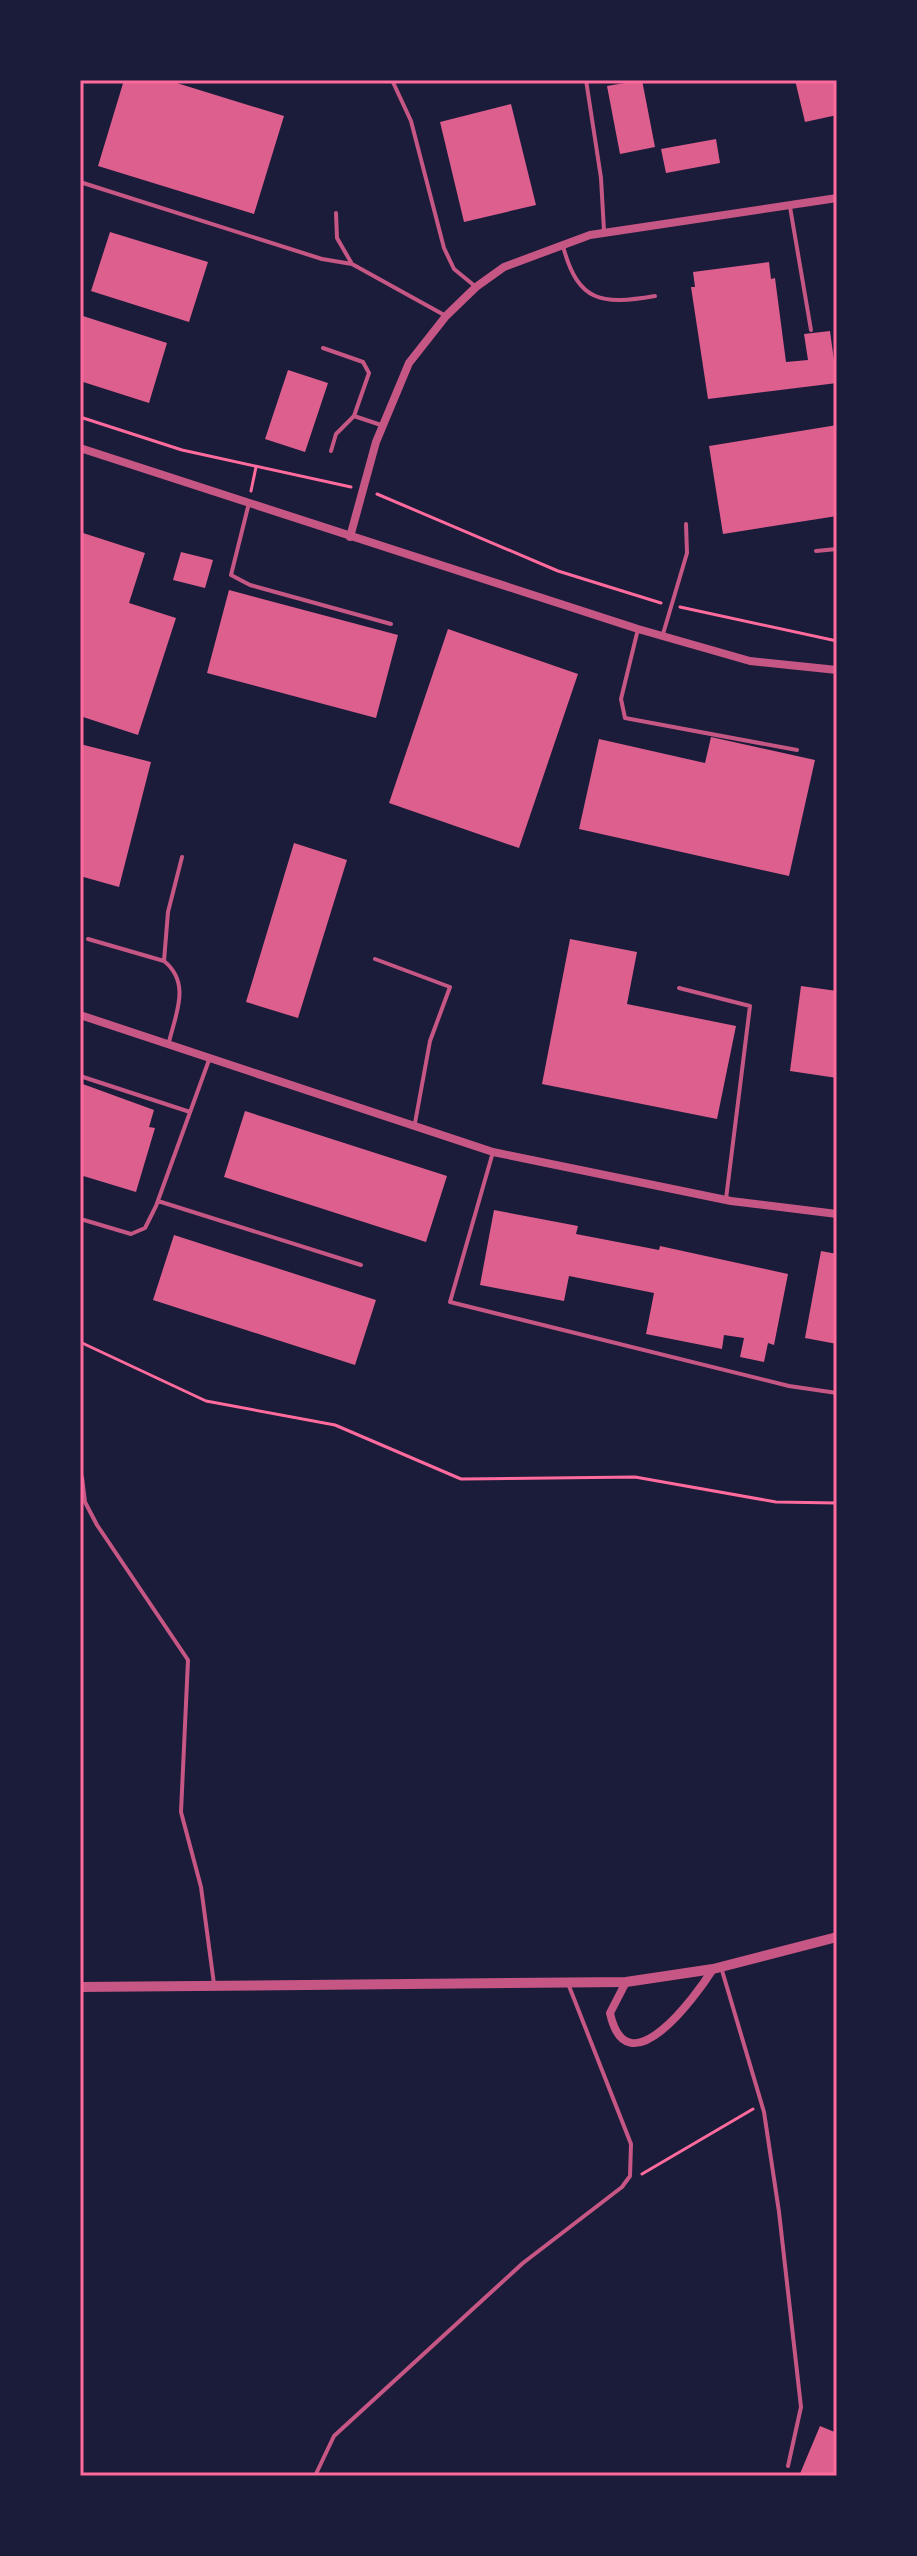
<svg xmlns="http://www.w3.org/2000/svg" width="917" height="2556" viewBox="0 0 917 2556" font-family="'PT Serif',serif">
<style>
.building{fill:#dd5f8e}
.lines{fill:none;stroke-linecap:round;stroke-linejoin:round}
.path{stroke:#ff6b9d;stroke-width:3}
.service{stroke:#c65784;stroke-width:4}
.minor{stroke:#c65784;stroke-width:8}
.tertiary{stroke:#c65784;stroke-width:10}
.neatline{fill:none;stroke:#ff6b9d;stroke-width:3}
</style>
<rect width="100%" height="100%" fill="#1b1b3a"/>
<path class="building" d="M124 80H167L284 116 254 214 98 166Z
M642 80 655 147 620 154 607 86Z
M795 80H837V115L805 122Z
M511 104 536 205 464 222 440 122Z
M716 139 720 163 666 173 661 149Z
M110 232 208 262 189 322 91 291Z
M769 262 771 279 775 278 786 362 808 360 804 334 830 331 837 383 708 399 691 287H695L693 272Z
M83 316 167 343 149 403 80 381Z
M288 370 328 383 305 452 265 439Z
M837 425V516L723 534 709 446Z
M80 532 145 553 129 603 176 618 138 735 80 716Z
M181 552 213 560 205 588 173 580Z
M229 590 398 635 376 718 207 673Z
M448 629 578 674 519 848 389 803Z
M711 737 815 760 789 876 579 829 599 739 705 763Z
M80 744 151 762 119 887 80 876Z
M294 843 347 860 298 1018 246 1002Z
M570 939 637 952 627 1004 736 1026 717 1119 542 1084Z
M801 986 837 991V1078L790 1071Z
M80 1083 154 1110 149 1127 155 1128 136 1192 80 1175Z
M245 1111 447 1176 426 1242 224 1177Z
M494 1210 578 1226 576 1234 659 1250 660 1246 788 1274 774 1345 768 1343 764 1362 740 1357 744 1338 724 1335 722 1349 646 1334 654 1293 569 1276 564 1301 480 1285Z
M174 1235 376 1300 355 1365 153 1300Z
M821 1251 837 1254V1344L805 1338Z
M820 2426 837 2433V2476H799Z"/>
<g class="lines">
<path class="path" d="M80 417 182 450 351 487
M251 491 256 467
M377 494 558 571 661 603
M680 607 837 641
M80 1342 206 1401 335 1425 461 1479 635 1477 776 1502 837 1503
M642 2174 753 2109"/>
<path class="service" d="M392 80 411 121 444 248 454 269 476 287
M586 80 601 178 604 231
M80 182 322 259 352 264 446 316
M790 207 811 330
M336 213 337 238 352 264
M563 246C578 303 602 305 655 296
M323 348 363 362 369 373 354 416 381 425
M331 451 336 434 354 416
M249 503 231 575 250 585 391 624
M816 551 837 549
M638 629 621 699 625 718 797 750
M663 634 687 553 686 524
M88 939 164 961C191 983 176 1013 169 1042
M375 959 450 987 430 1041 415 1123
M164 961 168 912 182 857
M679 988 750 1006 726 1199
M80 1076 190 1112
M493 1152 450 1302 789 1386 837 1393
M158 1201 361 1265
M84 1220 131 1234 145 1228 156 1206 209 1060
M82 1477 85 1502 97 1525 188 1660 181 1812 201 1887 214 1984
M721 1967 764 2112 779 2212 801 2407 788 2466
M315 2476 334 2436 523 2263 622 2187 630 2176 631 2144 569 1986"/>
<path class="minor" d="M80 448 638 629 750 661 837 670
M350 537 376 442 409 363 446 316 476 287 504 267 590 235 837 198
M80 1015 493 1152 731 1201 837 1214
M626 1982 610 2013C627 2091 696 1996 713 1969"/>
<path class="tertiary" d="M80 1987 626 1982 713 1969 837 1937"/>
</g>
<rect width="917" height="2556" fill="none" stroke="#1b1b3a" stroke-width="164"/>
<rect x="82" y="82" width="753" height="2392" class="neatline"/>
</svg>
